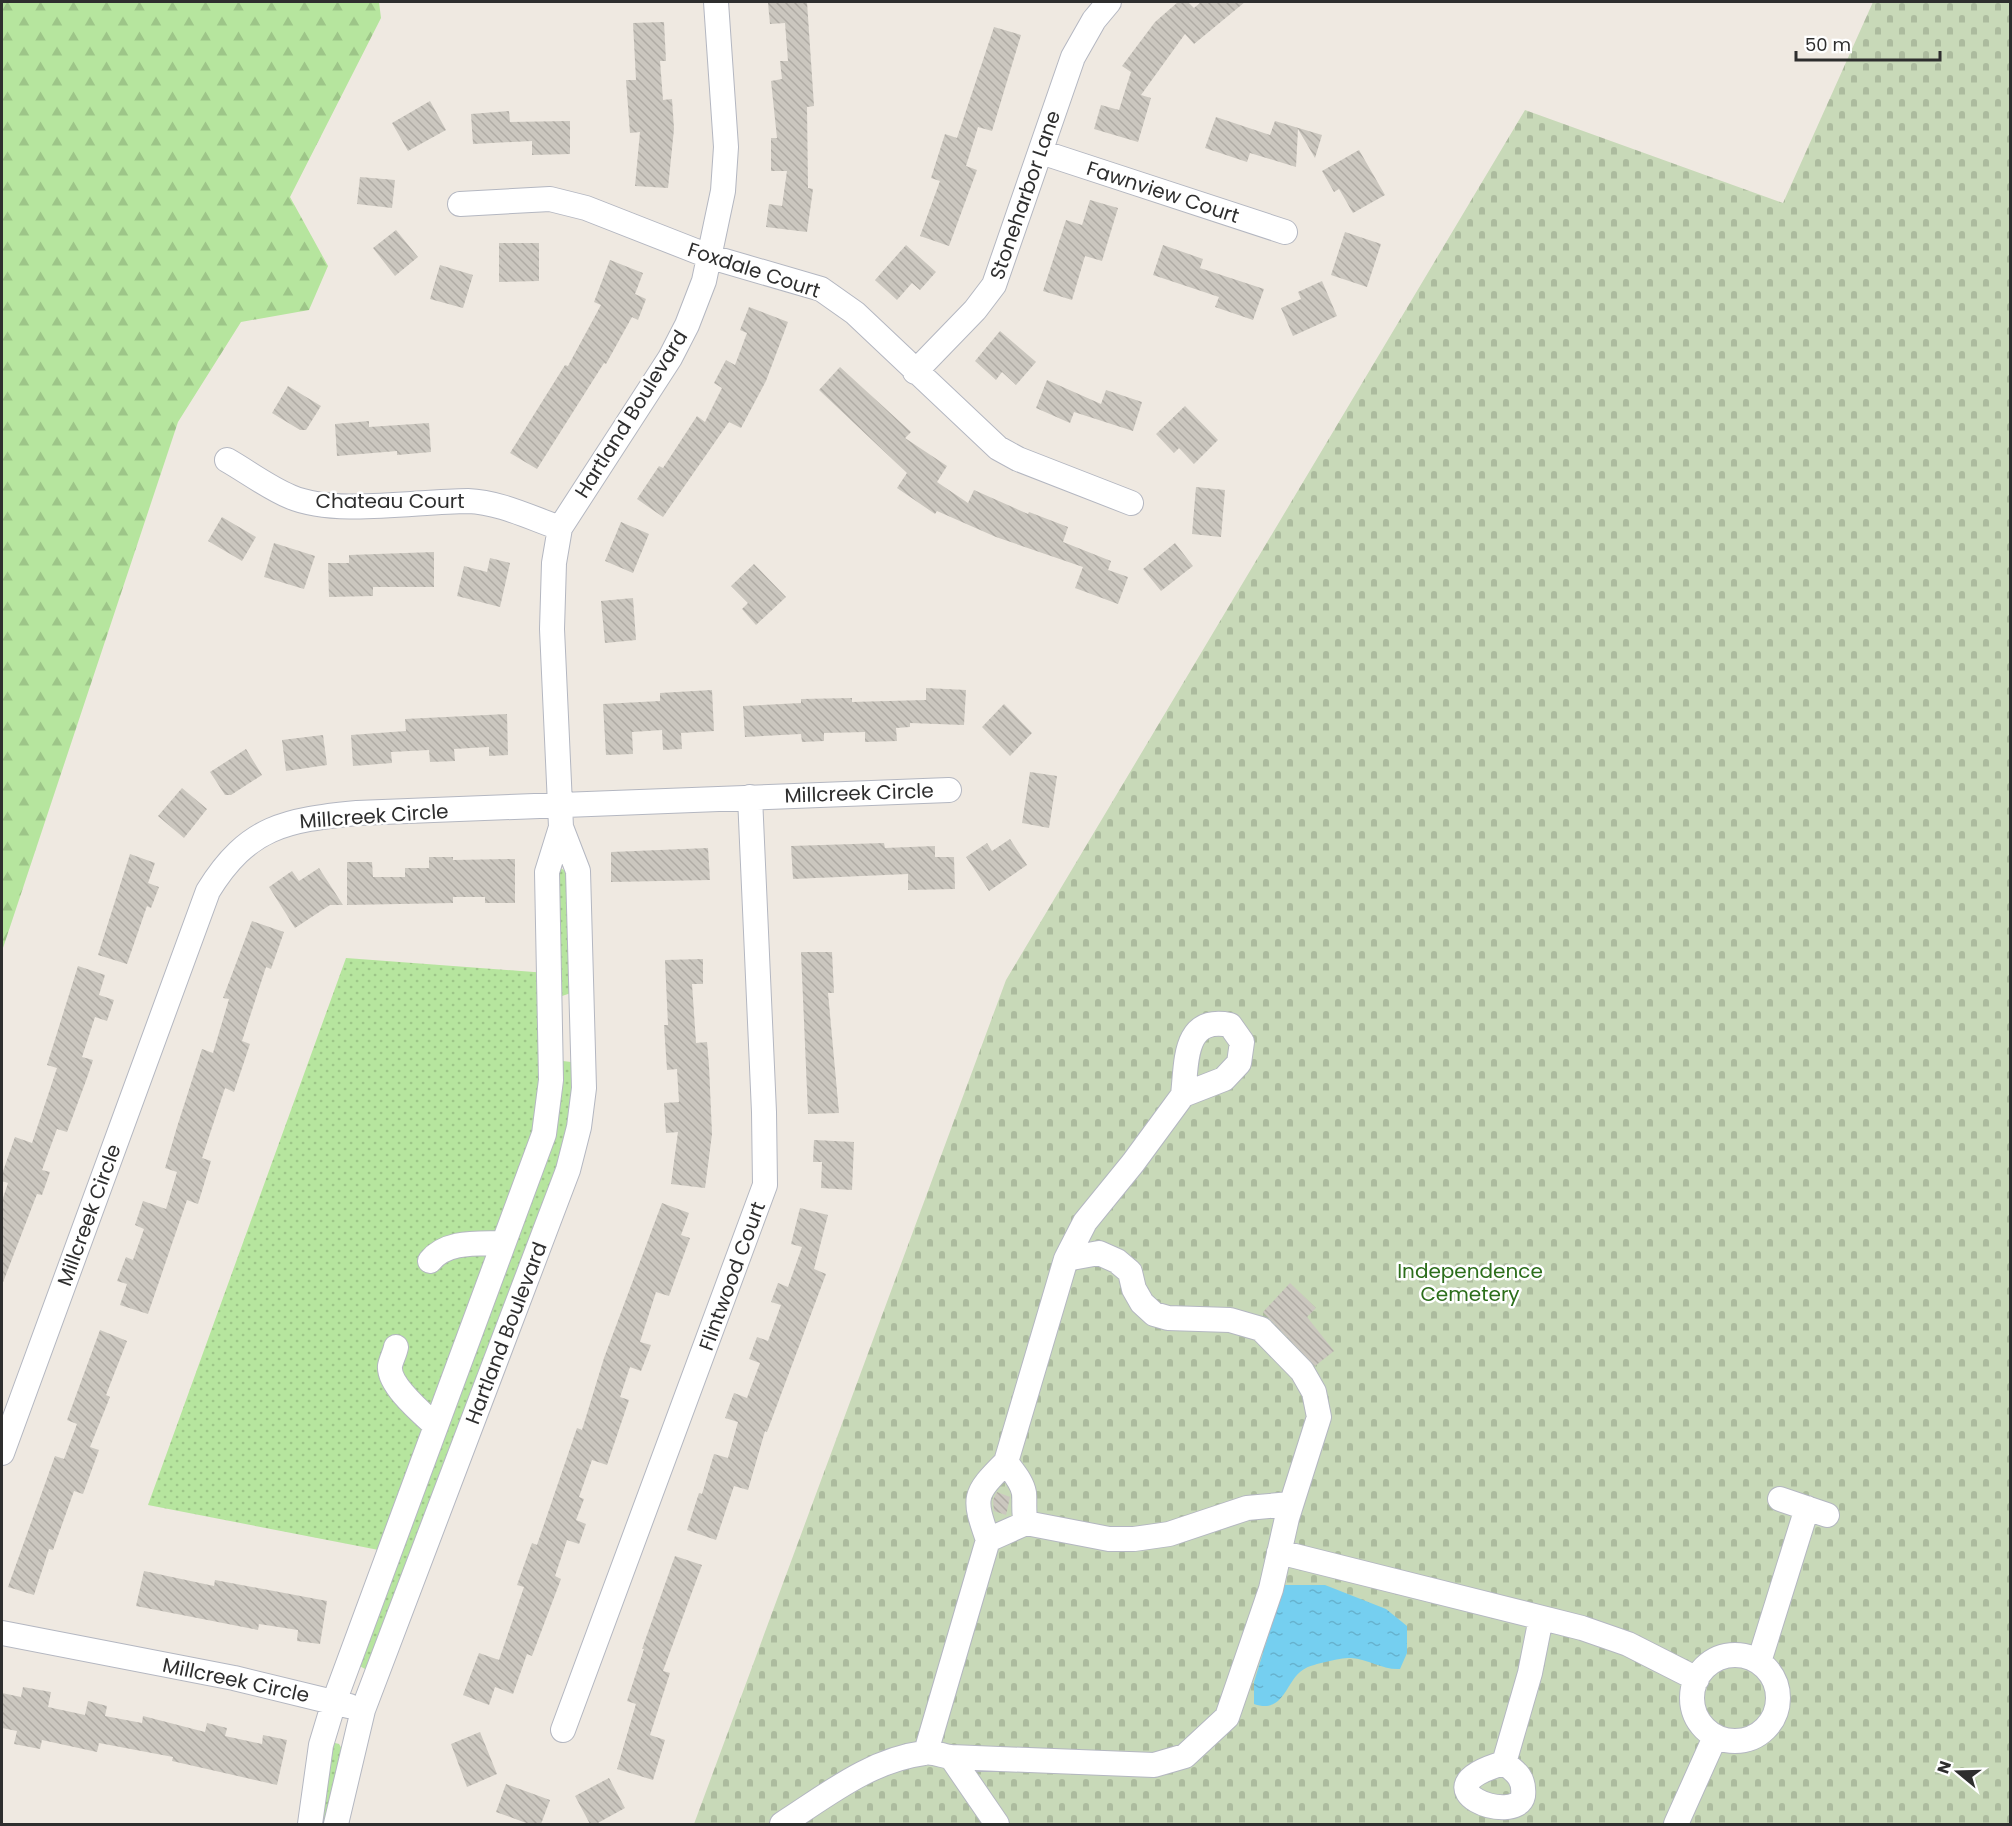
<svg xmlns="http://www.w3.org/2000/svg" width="2012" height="1826" viewBox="0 0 2012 1826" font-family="Poppins,sans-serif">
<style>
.grass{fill:url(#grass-dots)}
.forest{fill:url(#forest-firs)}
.cemetery{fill:url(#cemetery-stones)}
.water{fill:url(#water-ripples)}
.building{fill:url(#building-back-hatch)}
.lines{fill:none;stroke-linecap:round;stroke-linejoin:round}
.minor-casing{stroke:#b4b7c1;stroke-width:26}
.minor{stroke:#fff;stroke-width:24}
.labels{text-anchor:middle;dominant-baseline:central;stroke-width:5;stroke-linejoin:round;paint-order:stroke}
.street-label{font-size:20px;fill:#2e2e2e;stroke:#fff}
.park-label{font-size:20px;fill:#2c6e1b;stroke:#fff}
</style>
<defs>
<pattern id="grass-dots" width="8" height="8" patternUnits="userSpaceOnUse" patternTransform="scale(1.5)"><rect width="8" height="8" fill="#b6e59e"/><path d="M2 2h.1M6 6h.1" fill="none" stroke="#9dc588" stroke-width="1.8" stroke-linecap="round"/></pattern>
<pattern id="forest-firs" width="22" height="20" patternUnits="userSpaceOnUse" patternTransform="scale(1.5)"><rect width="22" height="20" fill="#b6e59e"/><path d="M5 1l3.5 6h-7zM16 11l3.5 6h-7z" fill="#9dc588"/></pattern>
<pattern id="cemetery-stones" width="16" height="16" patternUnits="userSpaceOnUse" patternTransform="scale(1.5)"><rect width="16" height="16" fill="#c8d9b8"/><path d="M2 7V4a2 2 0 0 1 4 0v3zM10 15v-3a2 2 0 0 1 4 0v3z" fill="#acbb9e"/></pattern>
<pattern id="water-ripples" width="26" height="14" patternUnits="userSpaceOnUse" patternTransform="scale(1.5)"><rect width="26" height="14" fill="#75cff0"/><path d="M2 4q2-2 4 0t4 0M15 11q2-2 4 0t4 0" fill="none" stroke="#66b2ce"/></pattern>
<pattern id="building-back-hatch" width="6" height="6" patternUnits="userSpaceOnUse" patternTransform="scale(1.5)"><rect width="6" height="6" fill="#cbc7bf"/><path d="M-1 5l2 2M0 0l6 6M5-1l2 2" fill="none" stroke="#afaba4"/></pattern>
</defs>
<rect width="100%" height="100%" fill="#efe9e1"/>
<path class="grass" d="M561 868 566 872 571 993 562 996 560 995 554 871Z
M346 958 547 973 551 1080 389 1552 148 1505Z
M563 1061 571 1062 574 1068 567 1130 556 1170 368 1668 365 1669 358 1665Z
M331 1742 339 1744 342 1749 329 1824H315Z"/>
<path class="forest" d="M2 2H379L381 18 290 197 328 266 309 310 241 322 178 422 2 951Z"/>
<path class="cemetery" d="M1873 2H2010V1824H694L1006 980 1525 110 1783 203Z"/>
<path class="water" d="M1284 1585H1325L1386 1609 1407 1626V1653L1400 1669C1382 1670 1369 1659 1351 1658 1344 1657 1313 1664 1306 1668 1285 1678 1286 1715 1254 1704V1682Z"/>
<path class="building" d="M807 2 814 106 807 107 808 188 813 189 807 232 766 227 769 204 782 206 787 171H771V138H777L771 81 782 79 780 61H788L785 23 770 24 768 3Z
M1178 2H1188L1194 8 1201 2H1245L1194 44 1185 34 1141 95 1151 98 1138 142 1094 129 1101 105 1119 110 1131 72 1122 66 1155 22Z
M664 22 666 61H660L663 100 672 99 674 129 668 188 635 186 640 132 630 133 626 80H636L633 23Z
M994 27 1021 35 992 131 978 127 966 166 977 170 949 246 920 236 940 181 931 178 945 134 957 138Z
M430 101 446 130 408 151 392 123Z
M509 111 510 122 570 121V154L532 155V141L473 144 471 114Z
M1216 117 1270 135 1275 121 1322 135 1315 158 1298 129 1296 167 1250 153 1247 162 1205 148Z
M1359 150 1385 195 1353 213 1339 189 1334 192 1322 171Z
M360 177 395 180 392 208 357 204Z
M1090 200 1118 208 1102 261 1085 256 1072 300 1043 291 1066 220 1082 225Z
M396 230 418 257 395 276 373 248Z
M1345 232 1381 244 1367 287 1331 275Z
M499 243H539V281L499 282Z
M906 245 936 272 920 290 912 283 897 300 875 280Z
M1163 245 1203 259 1200 268 1264 289 1253 320 1215 307 1219 297 1153 275Z
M610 260 643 273 635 294 646 299 638 320 632 317 606 364 604 363 537 469 510 453 565 365 568 366 601 305 594 302Z
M440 265 473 275 463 308 430 299Z
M1322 281 1337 316 1293 336 1281 308 1301 299 1298 292Z
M749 307 788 322 766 381 741 428 729 422 663 517 637 499 659 466 663 468 697 416 705 422 722 388 714 383 726 360 735 365 747 333 740 330Z
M1000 331 1036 362 1016 385 1002 372 996 380 975 361Z
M840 367 911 432 905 438 947 466 937 482 968 503 974 490 1028 514 1029 512 1068 527 1063 542 1111 561 1108 570 1128 577 1118 604 1075 588 1083 567 996 537 937 511 935 514 897 488 907 473 819 390Z
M1047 380 1101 404 1106 390 1142 402 1133 431 1074 412 1070 423 1036 408Z
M288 386 321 406 306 430H300L272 413Z
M1185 406 1218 440 1194 464 1179 448 1174 453 1156 434Z
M369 421V427L429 423 431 452 397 455V451L337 456 335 424Z
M1196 487 1225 490 1221 537 1192 534Z
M222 517 256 537 242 561 208 541Z
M621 522 649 534 633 573 605 561Z
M274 543 315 556 304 589 264 577Z
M1175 543 1193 566 1161 591 1143 569Z
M434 552V587H373V596L329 597 328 563H349V555Z
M490 558 510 563 500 607 457 596 464 566 487 572Z
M754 564 786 597 756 625 742 609 748 603 731 586Z
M633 598 636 640 605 643 601 601Z
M926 688 966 690 964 725 910 723V727L896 728 897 741 865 742V732L824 733V741L802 742 801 734 745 737 743 706 801 703V699L852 698V702L926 700Z
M712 690 714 731 681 733 682 749 663 750 662 730 632 732 633 754 606 755 603 704 660 701V693Z
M1004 704 1032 733 1010 756 982 727Z
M507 714 508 755 489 756V747L454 749 455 761 430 762 429 750 391 752 392 763 353 766 351 735 406 731 405 719Z
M323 735 327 765 286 771 282 740Z
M246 749 262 775 231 795H225L210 772Z
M1030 772 1057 776 1049 828 1022 823Z
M182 788 207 809 184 838 158 816Z
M1010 839 1027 865 989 891 966 857 987 843 992 851Z
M884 843 885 848 935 846V857H954L955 889 908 890V874L793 879 791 846Z
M708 848 710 880 611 882V852Z
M130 854 155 863 148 883 159 887 151 908 147 906 127 964 98 955Z
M429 857H453V860L515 859V903H485V897H453V903L347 905V862H372L373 877H405V868H429Z
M319 868 343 905H330L295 928 269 887 292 871 299 881Z
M252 921 284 932 271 969 266 967 242 1041 250 1044 234 1092 225 1088 202 1158 211 1161 198 1204 187 1200 148 1314 120 1305 127 1284 117 1281 126 1257 133 1260 144 1229 135 1225 143 1201 166 1209 177 1172 165 1168 177 1127 202 1049 213 1053 229 999 223 998Z
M801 952H832L834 993H828L839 1113 808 1114Z
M703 959V984H692L696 1043 707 1042 709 1066 712 1134 705 1188 671 1184 678 1132 666 1133 664 1103 679 1102 677 1069 667 1070 664 1025H668L665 960Z
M78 966 105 975 99 995 114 1000 107 1021 95 1017 82 1057 93 1060 87 1078 67 1132 57 1129 42 1170 50 1172 42 1195 37 1194 2 1285V1201L8 1183 2 1181V1174L15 1137 32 1143 57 1068 47 1065Z
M814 1140 854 1142 852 1190 821 1188 822 1162H813Z
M662 1203 689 1213 681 1235 690 1238 669 1296 656 1292 640 1342 651 1345 641 1371 630 1367 620 1397 629 1400 607 1465 592 1460 579 1497 584 1499 576 1520 586 1524 579 1544 567 1540 555 1576 561 1579 532 1656 527 1654 513 1694 495 1687 489 1705 463 1695 479 1653 499 1660 524 1587 517 1585 532 1543 537 1545 577 1428 582 1430 604 1358Z
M800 1208 828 1215 814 1269 826 1274 767 1432 765 1431 748 1490 734 1486 716 1540 687 1530 699 1493 702 1494 714 1454 728 1458 738 1422 725 1418 734 1393 747 1398 760 1363 749 1359 757 1337 768 1341 781 1305 771 1302 778 1283 788 1287 802 1247 791 1244Z
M1290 1283 1316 1308 1307 1317 1334 1351 1315 1366 1263 1312Z
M100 1330 127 1341 106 1395 110 1397 90 1447 99 1450 83 1494 74 1491 53 1550 49 1549 34 1595 8 1587 55 1456 64 1459 77 1424 67 1420Z
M997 1492 1010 1497 1006 1515 994 1511 993 1500Z
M675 1556 702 1565 663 1671 670 1673 650 1735 665 1740 653 1780 617 1769 636 1704 627 1701 644 1649H642Z
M144 1571 214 1586 215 1580 327 1601 320 1644 297 1641 298 1630 259 1624 258 1630 136 1606Z
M23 1687 51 1692 48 1707 85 1715 88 1701 107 1706 105 1716 142 1723 143 1716 205 1732 207 1723 227 1728 225 1736 262 1744 263 1735 287 1740 277 1785 172 1761 173 1757 99 1743 97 1752 42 1740 40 1749 14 1744 17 1731 2 1728V1693L21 1697Z
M480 1732 497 1774 467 1787 451 1744Z
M609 1778 625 1808 596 1824H590L575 1796Z
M506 1784 550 1800 541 1824H529L496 1812Z"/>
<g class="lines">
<defs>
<path id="minor" d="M1041 152 1285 232
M460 204 550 199 586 208 711 257 821 289 855 313 998 448 1018 459 1131 503
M915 372 975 310 994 285 1073 57 1094 20 1109 2
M227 460C248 472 269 488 291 497 336 516 417 501 468 501 499 502 531 518 560 528
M1066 1259 1085 1222 1133 1163 1183 1095 1224 1079 1239 1063 1242 1042 1230 1025C1183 1016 1187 1061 1183 1095
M430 1261C447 1240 479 1244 503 1243
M396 1347C395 1353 391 1360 390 1366 388 1385 423 1414 436 1426
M2 1453 208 891C248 826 286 820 357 813L949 790
M1780 1499 1827 1515
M1026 1523 1109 1539H1134L1169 1534 1247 1508 1291 1504
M988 1540 1026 1523C1023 1512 1025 1503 1024 1493 1022 1481 1012 1471 1006 1462
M1279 1552 1582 1628 1628 1644 1697 1679
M2 1633 234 1678 349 1706
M1692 1698a43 43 0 1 1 86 0a43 43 0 1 1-86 0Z
M1759 1662 1807 1508
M563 1730 765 1185 764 1112 750 797
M951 1757 997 1824
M1504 1763C1517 1772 1525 1779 1523 1796 1517 1826 1412 1789 1504 1763L1530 1673 1541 1618
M310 1824 321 1745 334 1702 544 1134 551 1080 547 872 561 827 552 629 554 563 560 528 670 358 687 325 704 281 723 191 726 147 716 2
M336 1824 363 1710 568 1170 579 1127 584 1088 578 871 561 827
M782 1824C826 1796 870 1760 924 1753 932 1751 943 1756 951 1757L1154 1765 1185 1756 1227 1717 1271 1589 1287 1518 1319 1417 1314 1392 1302 1371 1261 1329 1230 1320 1168 1318 1154 1314 1142 1303 1134 1289 1130 1272 1117 1261 1099 1253 1066 1259 1006 1462C973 1495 973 1497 988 1540L926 1752
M1676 1824 1715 1737"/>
</defs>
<use href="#minor" class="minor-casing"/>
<use href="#minor" class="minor"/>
</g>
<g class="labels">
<g class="street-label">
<text transform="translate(1163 192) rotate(18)">Fawnview Court</text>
<text transform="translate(1025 195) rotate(-71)">Stoneharbor Lane</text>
<text transform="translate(754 270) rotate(18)">Foxdale Court</text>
<text transform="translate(631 414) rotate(-58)">Hartland Boulevard</text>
<text x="390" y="501">Chateau Court</text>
<text transform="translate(859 793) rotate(-2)">Millcreek Circle</text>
<text transform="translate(374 816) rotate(-4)">Millcreek Circle</text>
<text transform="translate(89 1215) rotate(-70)">Millcreek Circle</text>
<text transform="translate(732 1276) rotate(-70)">Flintwood Court</text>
<text transform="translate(506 1333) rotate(-69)">Hartland Boulevard</text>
<text transform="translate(236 1680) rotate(12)">Millcreek Circle</text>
</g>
<g class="park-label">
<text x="1470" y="1271">Independence<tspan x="1470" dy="23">Cemetery</tspan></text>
</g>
</g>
<rect width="2012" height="1826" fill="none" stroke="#2e2e2e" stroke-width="6"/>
<g transform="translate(1958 1772) rotate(289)" stroke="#ffffff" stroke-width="4.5" paint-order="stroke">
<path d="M0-4.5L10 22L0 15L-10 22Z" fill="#2e2e2e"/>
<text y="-9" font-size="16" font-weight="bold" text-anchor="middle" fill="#2e2e2e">N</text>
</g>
<path d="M1796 51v9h144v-9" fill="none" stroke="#2e2e2e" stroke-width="3"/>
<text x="1805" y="51" font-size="18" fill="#2e2e2e" stroke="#ffffff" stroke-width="4.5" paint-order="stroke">50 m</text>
</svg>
